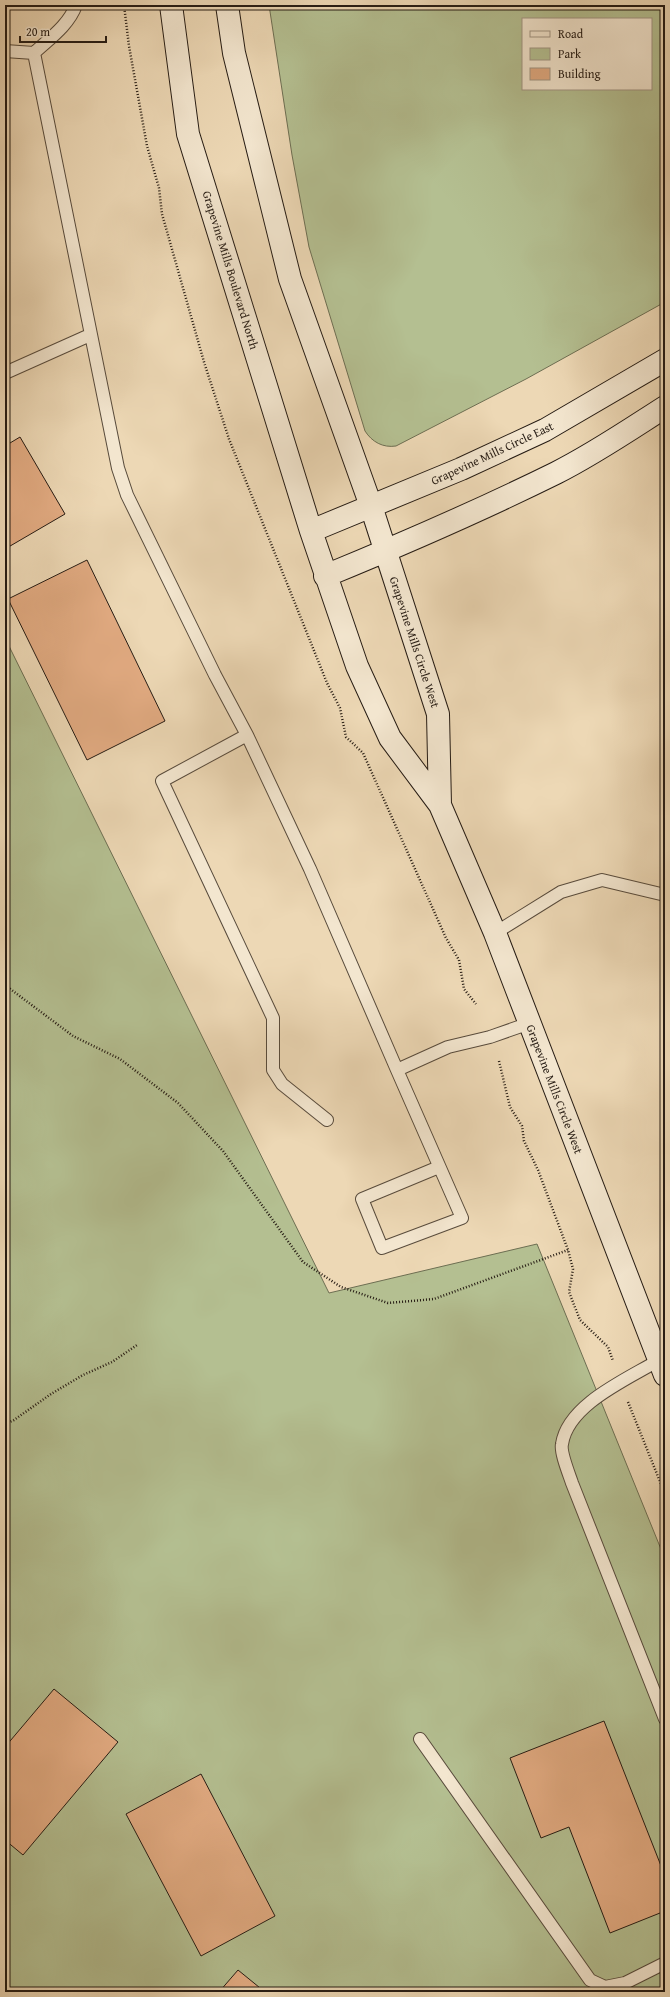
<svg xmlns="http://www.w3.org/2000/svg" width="670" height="1997" viewBox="0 0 670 1997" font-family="'Gentium Book Plus',serif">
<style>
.green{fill:#b4bf91;stroke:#6d6e52;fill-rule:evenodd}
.building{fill:#e2ab82;stroke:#261c14}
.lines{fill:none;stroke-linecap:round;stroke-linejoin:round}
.lane-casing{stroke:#584b3c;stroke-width:14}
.secondary-casing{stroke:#261c14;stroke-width:24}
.path{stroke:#261c14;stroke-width:2.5;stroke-dasharray:1 2;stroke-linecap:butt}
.lane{stroke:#f3e6cf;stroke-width:12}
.secondary{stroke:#f3e6cf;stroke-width:22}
.labels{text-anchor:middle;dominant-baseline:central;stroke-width:3;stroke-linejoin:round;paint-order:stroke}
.street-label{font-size:12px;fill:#261c14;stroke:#f3e6cf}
</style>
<rect width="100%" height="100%" fill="#edd8b5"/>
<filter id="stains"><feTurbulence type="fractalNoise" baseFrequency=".005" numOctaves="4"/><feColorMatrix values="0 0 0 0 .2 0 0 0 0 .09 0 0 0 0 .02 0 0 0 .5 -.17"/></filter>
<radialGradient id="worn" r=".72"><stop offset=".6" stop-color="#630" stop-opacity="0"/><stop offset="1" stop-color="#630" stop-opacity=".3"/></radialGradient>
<path class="green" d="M269 5H665V302L526 379 396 446C383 448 372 442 365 431L309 247 292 155ZM523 19H651V89H523Z
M5 638 329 1293 537 1244 665 1559V1992H5Z"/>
<path class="building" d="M20 437 65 514 5 549V446Z
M87 560 165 721 87 760 8 599Z
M54 1689 118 1742 23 1855 5 1840V1747Z
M604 1721 665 1876V1911L610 1933 569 1827 541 1838 510 1758Z
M201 1774 275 1916 201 1956 126 1814Z
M238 1970 265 1992H219Z"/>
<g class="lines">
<defs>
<path id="lane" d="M5 51 34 53 118 468 127 495 215 675 247 735
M34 53C49 39 69 25 76 5
M5 373 90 335
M495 933 561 892 602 880 665 895
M327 1120 282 1084 273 1070V1018L162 781 247 735 310 869 397 1070
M439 1167 362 1199 382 1248 462 1218 397 1070 448 1047 490 1037 530 1023
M659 1360C628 1379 568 1404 562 1444 560 1452 569 1474 572 1483L665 1719
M420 1739 590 1980 605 1987 625 1983 665 1963"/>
<path id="secondary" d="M171 5 188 134 311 531 357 666 390 738 440 805 495 933 665 1375
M227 5 234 53 290 279 371 506 438 714 440 805
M311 531 461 469 545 430 665 360
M325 576C403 544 481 510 556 473 594 454 629 430 665 407"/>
</defs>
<use href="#lane" class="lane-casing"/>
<use href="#secondary" class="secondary-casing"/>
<path class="path" d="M124 5 129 46 147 146 159 188 162 214 204 362 229 439 327 683 340 708 346 737 363 753 446 938 459 960 464 989 476 1004
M5 985 73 1036 120 1059 178 1103 223 1151 303 1262 341 1287 388 1303 434 1299 568 1250
M499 1061 510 1107 522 1126 524 1141 538 1170 568 1250 573 1269 569 1292 580 1320 608 1347 613 1361
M628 1402 665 1494
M5 1424 14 1420 51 1394 83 1375 112 1362 137 1345"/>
<use href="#lane" class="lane"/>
<use href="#secondary" class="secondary"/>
</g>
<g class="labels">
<g class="street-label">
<text transform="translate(231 270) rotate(73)">Grapevine Mills Boulevard North</text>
<text transform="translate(492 453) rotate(-25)">Grapevine Mills Circle East</text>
<text transform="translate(415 642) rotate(72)">Grapevine Mills Circle West</text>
<text transform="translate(555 1089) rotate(69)">Grapevine Mills Circle West</text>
</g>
</g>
<rect width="670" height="1997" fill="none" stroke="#edd8b5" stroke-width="20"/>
<rect x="6" y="6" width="658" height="1985" fill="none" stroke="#261c14" stroke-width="2"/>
<rect x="10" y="10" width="650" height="1977" fill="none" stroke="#261c14"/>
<rect x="522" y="18" width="130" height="72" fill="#f3e6cf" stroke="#a19584"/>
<rect x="530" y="31" width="20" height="6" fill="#f3e6cf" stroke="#a19584"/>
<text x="558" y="38" font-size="12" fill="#261c14">Road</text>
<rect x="530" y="48" width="20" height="12" fill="#b4bf91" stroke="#a19584"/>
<text x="558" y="58" font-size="12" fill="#261c14">Park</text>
<rect x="530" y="68" width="20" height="12" fill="#e2ab82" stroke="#a19584"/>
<text x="558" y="78" font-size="12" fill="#261c14">Building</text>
<path d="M20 36v6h86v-6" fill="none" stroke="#261c14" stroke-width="2"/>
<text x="26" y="36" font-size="12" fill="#261c14" stroke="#f3e6cf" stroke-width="3" paint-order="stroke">20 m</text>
<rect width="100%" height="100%" filter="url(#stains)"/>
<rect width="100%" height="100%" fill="url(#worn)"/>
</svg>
